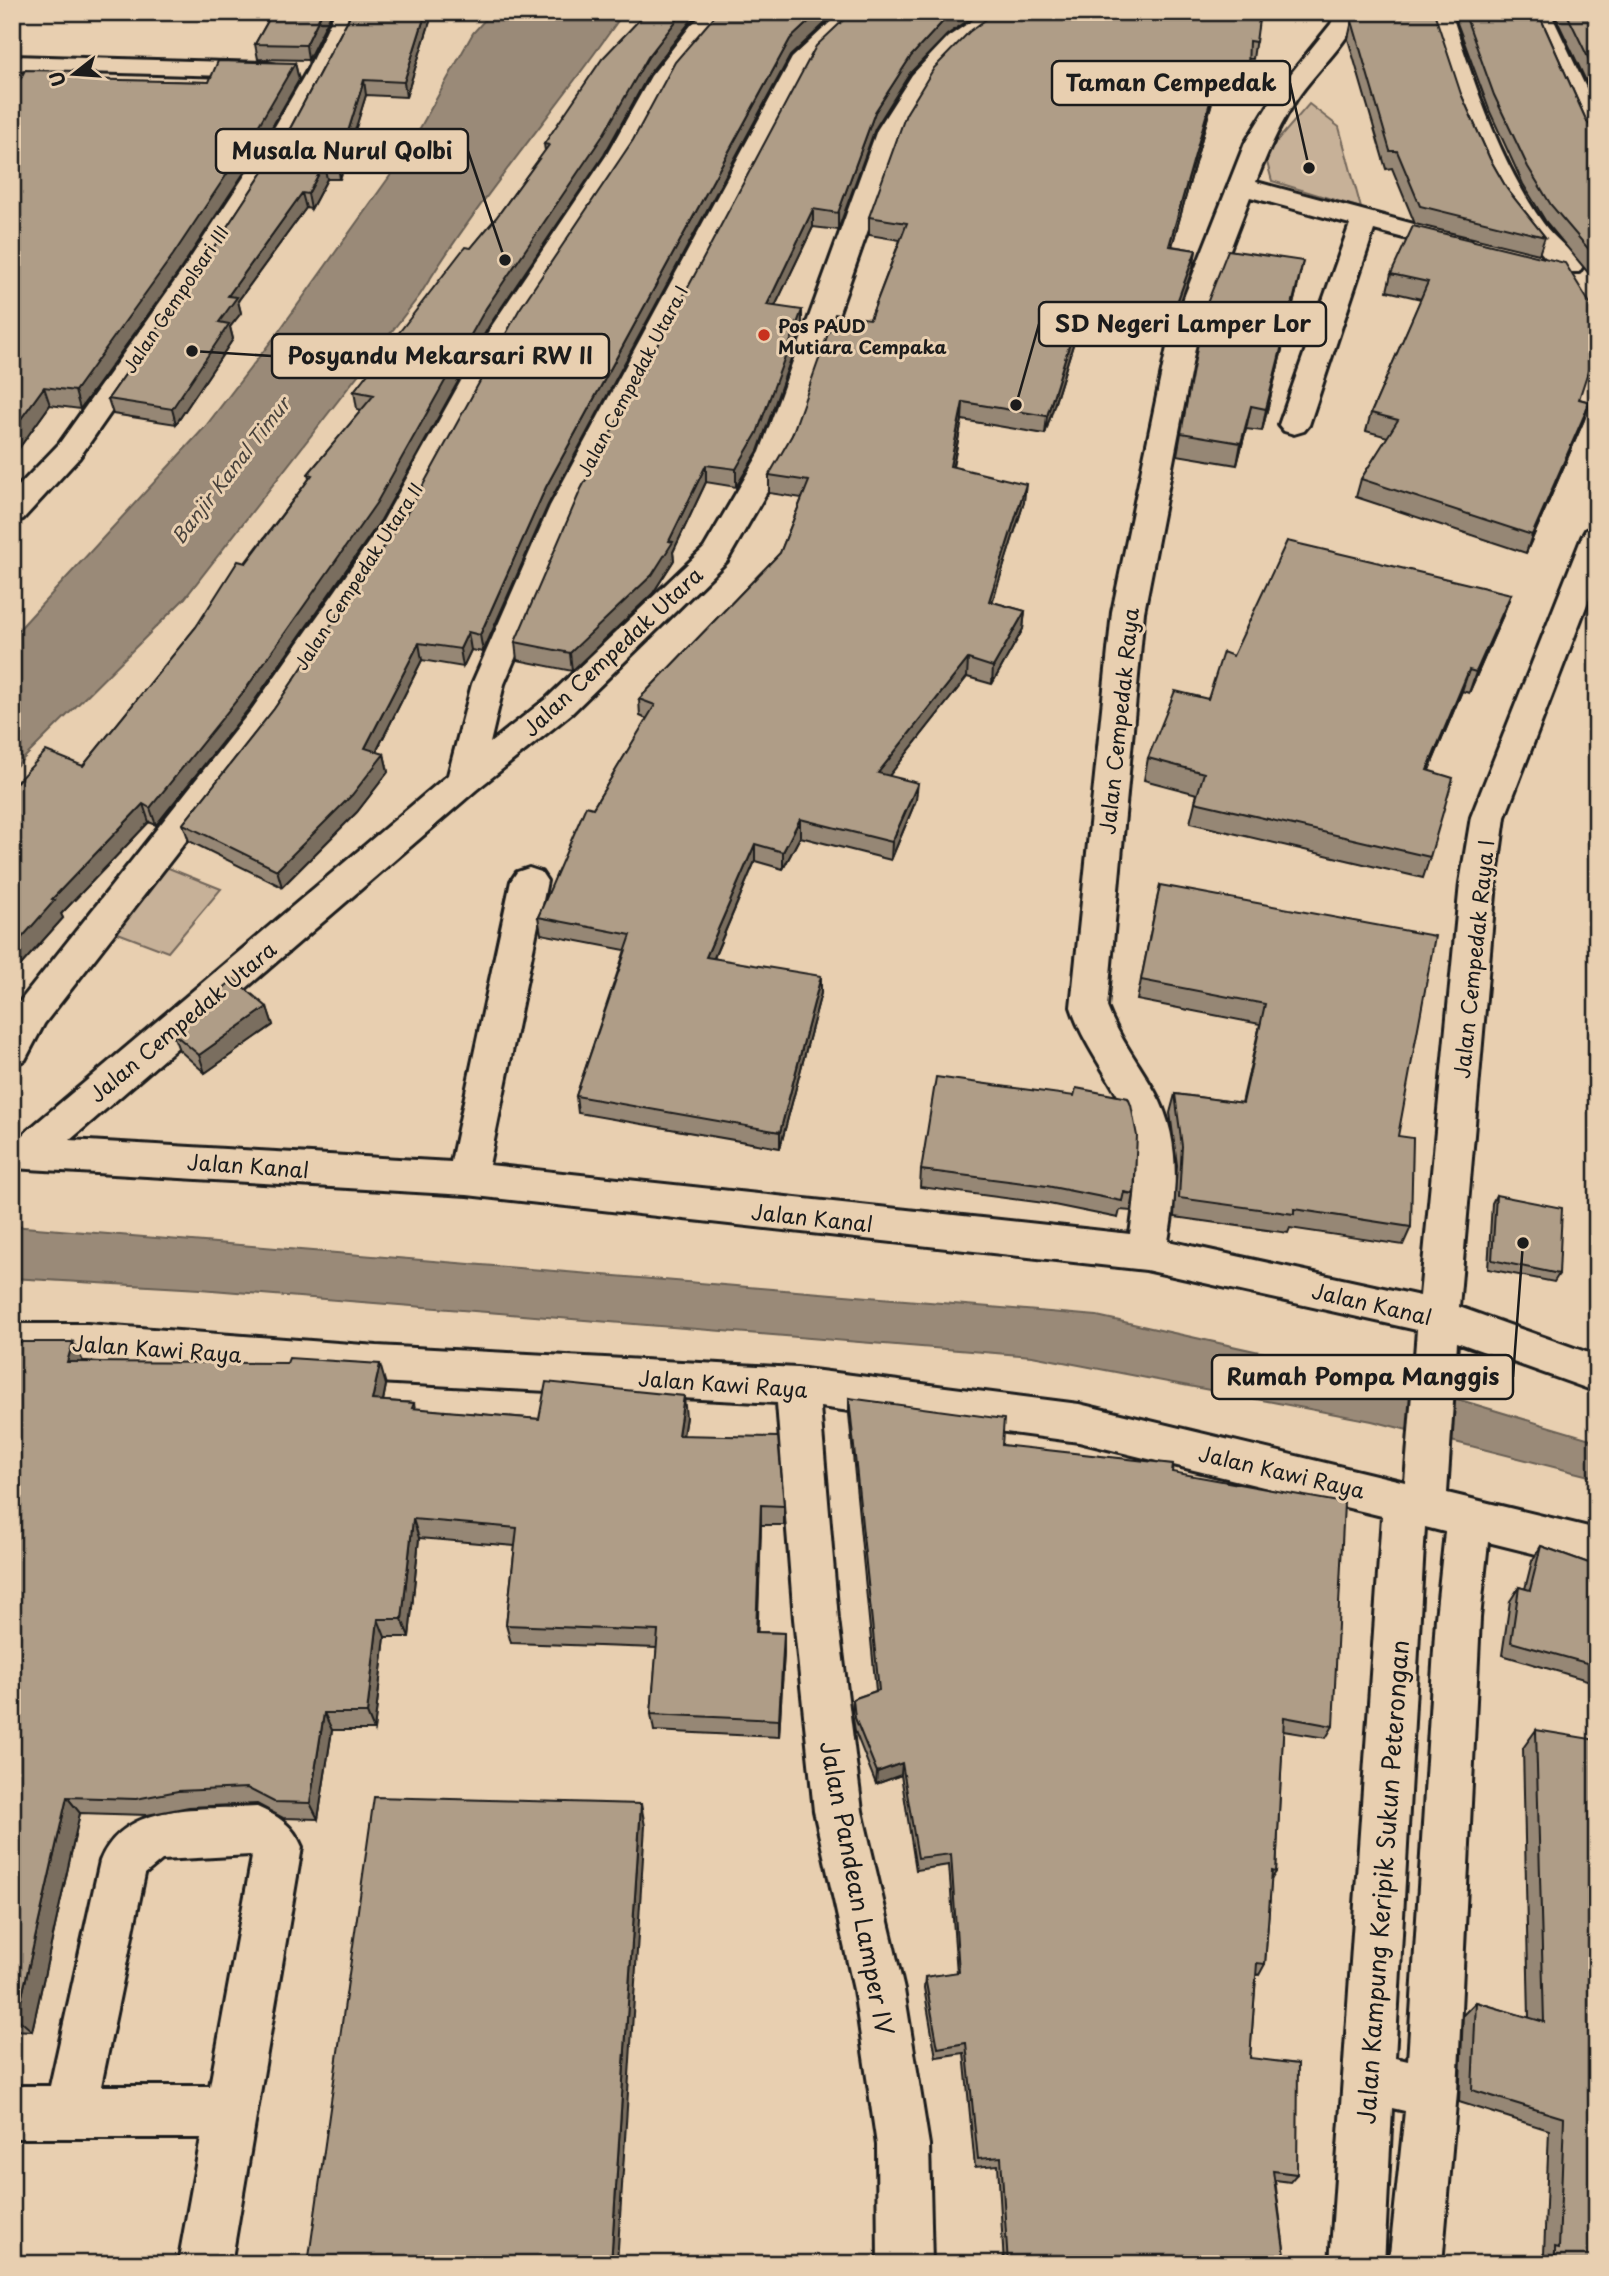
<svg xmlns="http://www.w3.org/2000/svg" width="1609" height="2276" viewBox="0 0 1609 2276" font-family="'Playpen Sans',sans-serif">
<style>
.green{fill:#c7b198;stroke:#72665a;stroke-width:2}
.water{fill:#9a8a78;stroke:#685e53;stroke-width:2}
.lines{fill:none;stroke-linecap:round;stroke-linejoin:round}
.minor-casing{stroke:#1c1c1c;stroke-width:6}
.minor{fill:#e8cfb0;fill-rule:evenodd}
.wall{fill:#968774;stroke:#1c1c1c;stroke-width:2}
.shaded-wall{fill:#7a6e5e;stroke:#1c1c1c;stroke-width:2}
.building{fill:#af9d87;stroke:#1c1c1c;stroke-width:2}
.poi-dot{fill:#c8321e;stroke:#e8cfb0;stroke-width:2.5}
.labels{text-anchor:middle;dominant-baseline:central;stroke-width:6;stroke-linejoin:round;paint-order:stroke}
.far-street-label{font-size:18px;fill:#1c1c1c;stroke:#e8cfb0}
.far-poi-label{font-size:18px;font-weight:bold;fill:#1c1c1c;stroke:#e8cfb0;text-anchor:start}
.far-water-label{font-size:19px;font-style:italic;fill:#48423c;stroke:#e8cfb0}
.street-label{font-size:21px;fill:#1c1c1c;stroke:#e8cfb0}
.near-street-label{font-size:24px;fill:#1c1c1c;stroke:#e8cfb0}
.leader{fill:none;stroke:#1c1c1c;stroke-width:2.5}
.callout-dot{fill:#1c1c1c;stroke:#e8cfb0;stroke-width:2.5}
.callout{fill:#e8cfb0;stroke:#1c1c1c;stroke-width:2.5}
.callout-label{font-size:23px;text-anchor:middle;font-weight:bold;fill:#1c1c1c}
</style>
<rect width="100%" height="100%" fill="#e8cfb0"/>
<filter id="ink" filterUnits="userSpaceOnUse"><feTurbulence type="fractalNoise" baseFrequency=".0143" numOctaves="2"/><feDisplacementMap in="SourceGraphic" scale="14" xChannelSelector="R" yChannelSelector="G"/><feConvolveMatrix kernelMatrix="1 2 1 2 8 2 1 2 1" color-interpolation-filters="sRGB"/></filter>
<g filter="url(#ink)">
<path class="green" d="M1309 104 1339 127 1361 208 1272 181 1265 155Z
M166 867 221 889 168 952 110 930Z"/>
<path class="water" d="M492 12H624C558 108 481 195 420 295L185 598 12 770V637L205 427 279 331 405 155 473 33Z
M12 1226 1097 1316 1417 1387 1597 1441V1478L1372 1421 1032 1356 200 1289 12 1278Z"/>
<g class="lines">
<defs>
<path id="minor" d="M335 12H359L331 71 285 154 206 276 79 458 23 519 12 522V493L59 444 180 274 259 154 307 71Z
M706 12H733L710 34 674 78 632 156 519 327 412 523 358 604 276 725 44 1024 25 1060 12 1065V1015L18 1004 252 709 336 590 383 521 491 327 606 156 651 76 692 24Z
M841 12H867L814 62 580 506 504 684 490 743 547 698 704 548 760 452 877 130 912 75 948 37 985 12H1014L966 47 931 84 903 130 790 452 727 561 571 714 476 790 70 1140 451 1162 511 881 517 872 529 868 541 872 547 881 489 1165 1130 1234C1136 1195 1143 1144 1124 1107 1107 1073 1083 1044 1071 1007L1112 612 1170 333 1245 143 1277 91 1331 24 1336 12H1360C1346 46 1316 70 1296 100 1279 126 1267 153 1256 182L1470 239 1473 245 1470 251 1460 253 1374 230 1309 425 1304 431 1294 434 1284 431 1279 425 1350 224 1250 197 1198 333 1144 612 1107 1007C1119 1038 1139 1064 1155 1092 1181 1137 1177 1192 1168 1241L1420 1296 1460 883 1471 817 1582 537 1586 530 1597 527V578L1505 817 1496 883 1459 1307 1597 1356V1392L1457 1342 1447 1493 1597 1529V1569L1488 1542 1480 1618 1457 2092 1442 2264H1389L1405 2111 1392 2108 1384 2264H1330L1382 1516 1079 1442 820 1407 838 1619 862 1811 904 1990 929 2145 932 2264H878L877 2145 854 1990 814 1811 794 1619 777 1403 377 1382 87 1360H12V1324H87L377 1346 797 1368 1079 1404 1405 1482 1417 1330 1146 1270 467 1195 12 1168V1136L20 1137 448 775 472 684 550 506 792 58ZM1425 1527 1445 1532 1436 1618 1408 2061 1395 2058Z
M1427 12H1451C1474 83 1499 161 1543 223 1554 239 1572 250 1583 266L1579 272H1559C1489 201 1456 106 1427 12Z
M1526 12H1550L1597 111V147L1588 144 1584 139Z
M12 56 268 63 277 65 280 70 277 75 268 77 12 70Z
M257 1807C278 1816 293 1825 302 1847L231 2264H178L201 2138H12V2086H50L100 1861C125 1800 202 1810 257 1807ZM250 1855 252 1857 210 2086H101L145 1874 162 1860Z"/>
</defs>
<use href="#minor" class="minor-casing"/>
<use href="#minor" class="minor"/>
</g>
<path class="wall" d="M273 12H332L308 60 258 59 255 44Z
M352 12H433L406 97 366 95 340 179H327L311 209 306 208 238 301 241 313 230 327 233 339 176 424 113 414 108 399 204 262 284 140Z
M646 12H702L690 22 649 74 604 155 489 326 381 520 250 707 156 825 149 822 61 914 63 918 12 975 83 766 196 627 309 479 308 474 362 410 357 409 354 391 496 218 545 151 544 144Z
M718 12H837L790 56 548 505 483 652 471 650 463 667 422 660 376 752 384 754 388 772 357 812 282 887 189 841 183 824 274 709 411 507Z
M852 12 947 35 910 73 875 129 838 230 813 227 775 306 802 328 758 451 736 487 706 482 673 552 674 560 653 593 572 671 517 660 515 642Z
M996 12H1334L1332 15 1259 17 1253 59H1248L1245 87 1217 84 1172 246 1196 250 1193 268 1165 345 1077 332 1045 434 962 420 953 467 1024 502 992 602 1025 611 1023 629 992 684 967 677 889 776 916 800 891 860 800 837 783 869 755 861 714 958 821 993 780 1148 578 1113 576 1096 625 950 541 934 538 917 593 808 647 719 640 716 639 699 780 553 802 498 769 493V475L870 319 900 240 869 235V217Z
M1453 12H1538L1587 122 1593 129 1597 130V297L1591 276 1546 222 1523 184 1490 112Z
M1553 12H1597V104Z
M1352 21 1461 94 1490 159 1507 189 1545 237 1539 254 1415 224 1392 168 1386 169 1348 39Z
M295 63 299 80 257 153 178 273 80 409 50 405 12 458V95L80 71 83 80 209 82Z
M1391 274 1591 305 1579 399 1590 402 1584 420 1526 553 1356 497 1361 479 1388 437 1366 431 1371 413 1421 299 1387 291Z
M1298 284 1262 431 1246 429 1237 465 1177 455 1181 433Z
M1511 594 1503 615 1469 693 1462 691 1429 770 1430 857 1423 878 1190 823 1197 794 1144 780 1148 758 1208 699 1233 656Z
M1160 885 1398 1136 1411 1227 1403 1245 1290 1228 1288 1233 1174 1217 1177 1165 1170 1113 1175 1094 1242 1103 1260 1024 1137 1000Z
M267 1007 273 1025 205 1073 179 1050 172 1032Z
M921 1170 1134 1194 1131 1211 1120 1210 1118 1218 1044 1203 920 1187Z
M1496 1195 1559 1274 1554 1282 1488 1269 1492 1203Z
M12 1342 83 1362 386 1385 383 1401 414 1403 415 1409 539 1419 686 1417 683 1435 784 1506V1525H761L757 1632 784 1633V1651L779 1737 654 1731 651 1714 657 1648 511 1643 506 1625 515 1546 419 1538 409 1637H385L374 1730H332L318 1819 283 1818 257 1804 189 1807 147 1815 80 1813 32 2031 12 2030Z
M849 1398 1002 1445 1172 1472 1333 1726 1326 1738 1283 1731 1276 1872 1271 1880 1265 1964 1259 1975 1256 1974 1250 2058 1297 2174 1290 2182 1275 2180 1286 2264H1004L998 2165 975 2167 964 2053 936 2057 924 1988 925 1977 957 1973 949 1865 916 1870 901 1775 876 1784 855 1731 852 1713 853 1699 876 1691 849 1414Z
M1541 1546 1597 1566V1683L1502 1655 1510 1601 1519 1587 1525 1589 1532 1561Z
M1536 1730 1597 2264H1540V2256L1544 2254 1549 2130 1459 2102 1463 2015 1476 2002 1529 2018 1523 1748Z"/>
<path class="shaded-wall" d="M322 12H332L308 60 306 45Z
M426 12H433L406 97 404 82Z
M683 12H702L690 22 649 74 604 155 489 326 381 520 250 707 156 825 150 808 486 308 648 57Z
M819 12H837L790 56 548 505 483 652 480 635 546 487 790 39Z
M955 12H980L947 35 910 73 875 129 838 230V213L875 112 911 56 947 17Z
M295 63 299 80 257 153 178 273 80 409 75 391Z
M1220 67 1217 84 1167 264 1169 246Z
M80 71 85 89 77 79Z
M364 80 366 95 340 179 338 164Z
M324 164 327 179 311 209 308 194Z
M302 193 306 208 238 301 241 313 230 327 233 339 176 424 172 409 219 322 228 296Z
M813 209V227L767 323V305Z
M1196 250 1193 268 1165 345 1168 327Z
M1303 261 1298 284 1262 431 1266 409Z
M802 310V328L758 451 736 487V469Z
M1079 314 1077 332 1045 434 1047 416Z
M44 387 50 405 12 458V431Z
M963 402 962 420 949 484 950 466Z
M1590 402 1584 420 1526 553 1532 535Z
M1251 406 1246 429 1237 465 1241 443Z
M706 465V482L673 552 674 560 653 593 572 671 570 653 669 541Z
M1026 484 1024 502 987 619 989 601Z
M1511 594 1503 615 1469 693 1476 672Z
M1025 611 1023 629 992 684 993 667Z
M468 632 471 650 463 667 460 649Z
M419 643 422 660 369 766 365 748Z
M968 659 967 677 877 791 878 773Z
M1469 670 1462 691 1420 791 1427 770Z
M384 754 388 772 357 812 282 887 277 870Z
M918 783 916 800 891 860 892 842Z
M143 804 149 822 61 914 63 918 12 975V949L52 899Z
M800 819V837L783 869V852Z
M755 844V861L707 974 706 957Z
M821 976V993L780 1148V1132Z
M267 1007 273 1025 205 1073 199 1055Z
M73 1342 84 1363 67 1362Z
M380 1364 386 1385 379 1421 372 1400Z
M684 1396 686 1417 680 1455 678 1435Z
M761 1505V1525L757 1650 756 1632Z
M413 1519 419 1538 409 1637 402 1619Z
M378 1619 385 1637 374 1730 367 1713Z
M784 1633V1651L779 1737V1720Z
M324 1713 332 1730 318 1819 310 1803Z
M902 1763 901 1775 876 1784 877 1772Z
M67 1797 80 1813 32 2031 17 2018Z
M641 1804 645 1826 617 2264H611Z"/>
<path class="building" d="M273 12H322L306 45 255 44Z
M352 12H426L404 82 364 80 338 164H324L308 194 302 193 228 296 237 297 219 322 229 324 172 409 108 399 204 262 284 140Z
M646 12H683L648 57 602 137 486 308 377 502 245 690 150 808 143 804 52 899 55 900 12 949V787L46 751 83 766 196 627 238 561 246 563 312 475 308 474 374 395 354 391 465 247 471 248 496 218 549 145 544 144 602 59 642 17Z
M718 12H819L790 39 546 487 480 635 468 632 460 649 419 643 365 748 384 754 352 795 277 870 183 824 274 709 411 507 519 310 633 140 675 62Z
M852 12H955L947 17 911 56 875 112 838 213 813 209 767 305 802 310 757 433 736 469 706 465 669 541 673 542 652 575 570 653 515 642 581 489 816 46Z
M996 12H1260L1256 42 1249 41 1248 69 1220 67 1169 246 1196 250 1168 327 1079 314 1047 416 963 402 950 466 1026 484 989 601 1025 611 993 667 968 659 878 773 918 783 892 842 800 819 783 852 755 844 706 957 821 976 780 1132 576 1096 631 935 538 917 586 806 593 808 655 705 639 699 780 553 809 481 769 475 792 435 835 314 870 319 907 223 869 217 906 114 934 68 969 32Z
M1356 12H1434L1461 94 1490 159 1507 189 1545 237 1420 206 1397 151H1390L1352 21Z
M1464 12H1538L1587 122 1593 129 1597 130V259L1551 205 1528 167 1494 95Z
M1566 12H1597V76Z
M218 61 295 63 253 135 173 255 75 391 44 387 12 431V95L25 70 80 71 77 79 209 82Z
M1413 226 1565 263 1591 305 1597 306V344L1579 399 1590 402 1532 535 1361 479 1398 420 1371 413 1428 282 1391 274Z
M1228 250 1303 261 1266 409 1251 406 1241 443 1181 433 1204 311Z
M1287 541 1511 594 1476 672 1469 670 1427 770 1453 778 1430 857 1195 802 1204 773 1148 758 1175 691 1208 699 1223 652 1233 656Z
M1160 885 1435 936 1398 1136 1413 1138 1411 1227 1294 1209V1214L1179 1198 1182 1146 1175 1094 1243 1103 1265 1004 1141 980Z
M234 979 267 1007 199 1055 172 1032Z
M936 1077 1074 1096 1076 1088 1128 1098 1131 1105 1137 1136 1134 1194 1124 1192 1122 1201 1047 1186 921 1170Z
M1496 1195 1562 1208 1559 1274 1492 1260Z
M12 1342H73L67 1362 287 1363 289 1358 380 1364 372 1400 414 1403 412 1408 539 1419 546 1382 684 1396 678 1435 778 1437 784 1506 761 1505 756 1632 784 1633 779 1720 651 1714 658 1631 506 1625 517 1528 413 1519 402 1619H378L367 1713H324L310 1803 274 1802 247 1788 178 1791 136 1799 67 1797 17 2018H12Z
M849 1398 1004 1419 1002 1445 1173 1464 1172 1472 1344 1503 1333 1726 1284 1717 1276 1872 1272 1871 1265 1964 1257 1963 1250 2058 1298 2064 1297 2174 1273 2171 1286 2264H1008L1001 2157 978 2159 966 2043 938 2048 925 1977 959 1972 951 1854 918 1858 902 1763 877 1772 855 1718 853 1699 879 1690Z
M1541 1546 1597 1566V1666L1511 1642 1519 1587 1530 1590Z
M1536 1730 1597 1740V2264H1555V2247L1559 2248 1564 2118 1472 2090 1476 2002 1544 2022Z
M374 1797 641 1804 611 2264H308Z"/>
</g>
<circle class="poi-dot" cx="764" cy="335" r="7"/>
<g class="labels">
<g class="far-street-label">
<text transform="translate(175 299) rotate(-56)">Jalan Gempolsari III</text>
<text transform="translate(632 381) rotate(-62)">Jalan Cempedak Utara I</text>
<text transform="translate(358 576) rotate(-57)">Jalan Cempedak Utara II</text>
</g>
<g class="far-poi-label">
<text x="778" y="325">Pos PAUD<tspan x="778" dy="21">Mutiara Cempaka</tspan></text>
</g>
<g class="far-water-label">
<text transform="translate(230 470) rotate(-52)">Banjir Kanal Timur</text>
</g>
<g class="street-label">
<text transform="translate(612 651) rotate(-43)">Jalan Cempedak Utara</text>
<text transform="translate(1118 721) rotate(-84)">Jalan Cempedak Raya</text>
<text transform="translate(1473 959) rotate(-84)">Jalan Cempedak Raya I</text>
<text transform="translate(182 1021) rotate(-40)">Jalan Cempedak Utara</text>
<text transform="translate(248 1165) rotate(4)">Jalan Kanal</text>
<text transform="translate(812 1217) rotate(6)">Jalan Kanal</text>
<text transform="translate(1372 1303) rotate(13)">Jalan Kanal</text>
<text transform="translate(157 1348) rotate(4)">Jalan Kawi Raya</text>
<text transform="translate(723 1383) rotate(4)">Jalan Kawi Raya</text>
<text transform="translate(1282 1471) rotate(13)">Jalan Kawi Raya</text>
</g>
<g class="near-street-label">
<text transform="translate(1382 1882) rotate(-86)">Jalan Kampung Keripik Sukun Peterongan</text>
<text transform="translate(858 1888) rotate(79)">Jalan Pandean Lamper IV</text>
</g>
</g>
<path class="leader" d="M1309 168L1290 83M505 260L468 151M1016 405L1039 324M192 351L272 356M1523 1243L1513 1377"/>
<g class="callout-dot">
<circle cx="1309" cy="168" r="7"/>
<circle cx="505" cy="260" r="7"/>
<circle cx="1016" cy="405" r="7"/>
<circle cx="192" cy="351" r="7"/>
<circle cx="1523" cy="1243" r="7"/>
</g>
<g class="callout">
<rect x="1052" y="61" width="238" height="44" rx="7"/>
<rect x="216" y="129" width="252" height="44" rx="7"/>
<rect x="1039" y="302" width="287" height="44" rx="7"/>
<rect x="272" y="334" width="337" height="44" rx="7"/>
<rect x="1212" y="1355" width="301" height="44" rx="7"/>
</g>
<g class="callout-label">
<text x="1171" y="91">Taman Cempedak</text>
<text x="342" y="159">Musala Nurul Qolbi</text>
<text x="1183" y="332">SD Negeri Lamper Lor</text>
<text x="440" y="364">Posyandu Mekarsari RW II</text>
<text x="1363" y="1385">Rumah Pompa Manggis</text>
</g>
<rect width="1609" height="2276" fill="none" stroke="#e8cfb0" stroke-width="42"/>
<rect x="21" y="21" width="1567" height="2234" fill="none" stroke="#1c1c1c" stroke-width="2.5" filter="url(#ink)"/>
<g transform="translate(74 74) rotate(253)" stroke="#e8cfb0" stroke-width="5" paint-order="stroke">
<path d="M0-5L12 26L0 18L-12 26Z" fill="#1c1c1c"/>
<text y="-10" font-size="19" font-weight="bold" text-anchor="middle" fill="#1c1c1c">U</text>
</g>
</svg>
